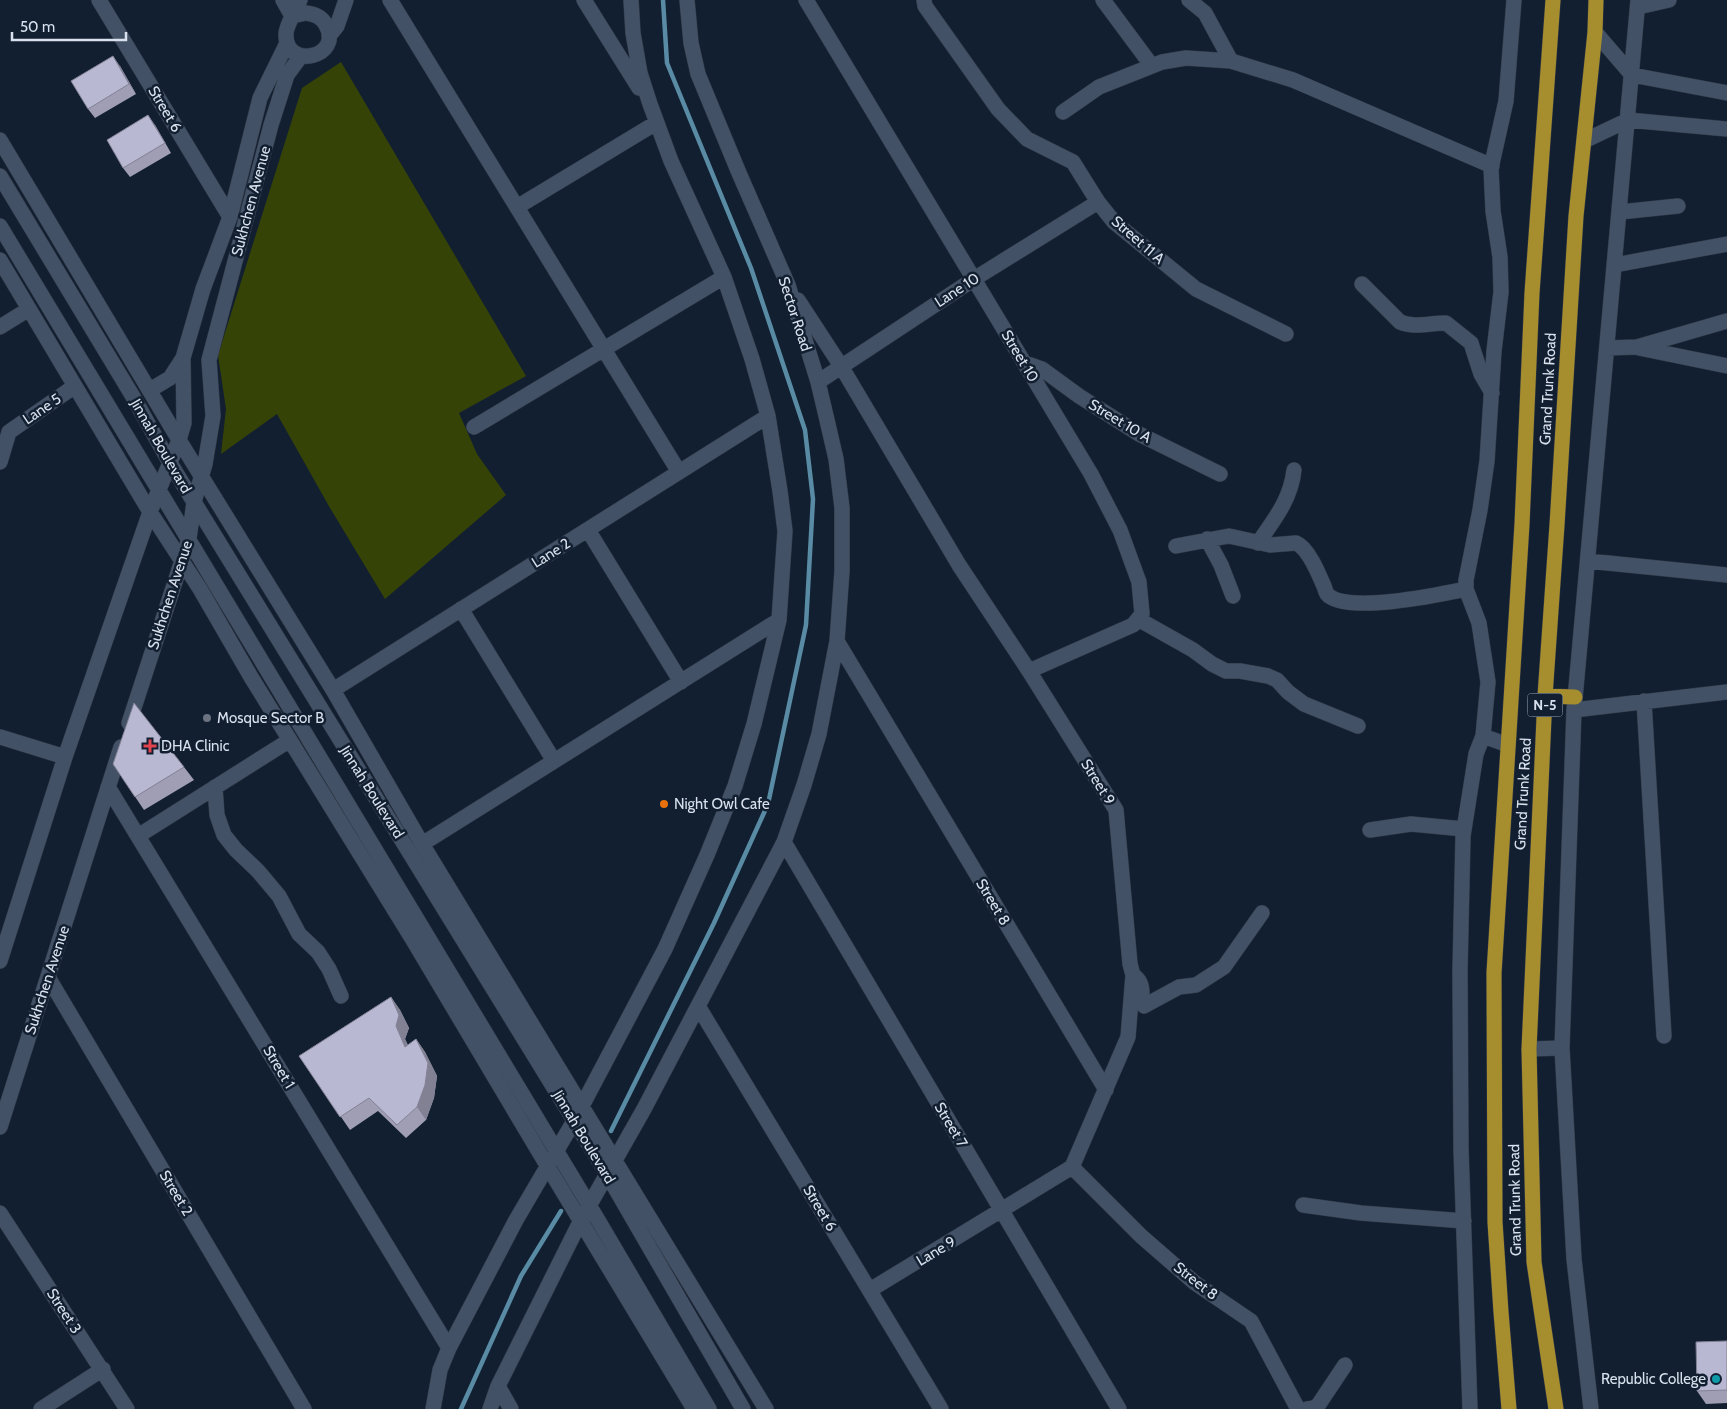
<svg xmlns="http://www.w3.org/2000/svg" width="1727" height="1409" viewBox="0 0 1727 1409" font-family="Cabin,sans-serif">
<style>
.green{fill:#364307}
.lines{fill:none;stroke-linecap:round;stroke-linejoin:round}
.stream{stroke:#598ca4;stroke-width:4.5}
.minor-casing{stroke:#303847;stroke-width:16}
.highway-casing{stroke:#303847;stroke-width:16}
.minor{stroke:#425165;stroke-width:15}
.highway{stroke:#a68d2d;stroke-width:15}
.wall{fill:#9f9eb5}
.shaded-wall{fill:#828194}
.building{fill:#b9b8d3;stroke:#828194}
.worship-dot{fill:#6b7280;stroke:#121f31;stroke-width:2}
.health-dot{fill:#e0444e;stroke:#121f31;stroke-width:2}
.food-dot{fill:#e8710a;stroke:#121f31;stroke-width:2}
.culture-dot{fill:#0f9aa8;stroke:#121f31;stroke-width:2}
.labels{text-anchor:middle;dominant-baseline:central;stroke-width:5;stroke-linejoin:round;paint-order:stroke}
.shield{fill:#121f31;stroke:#9da7b5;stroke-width:1}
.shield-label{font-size:14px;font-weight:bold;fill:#d8e1ed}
.street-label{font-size:15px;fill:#d8e1ed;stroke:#121f31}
.poi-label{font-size:15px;fill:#d8e1ed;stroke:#121f31;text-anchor:start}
</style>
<rect width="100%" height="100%" fill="#121f31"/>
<path class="green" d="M341 62 526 376 459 413 477 454 506 495 385 599 330 508 277 414 221 454 226 409 218 355 302 88Z"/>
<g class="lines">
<path class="stream" d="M611 1131 714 923 768 804 806 625 813 499 805 430 751 268 667 63 663 0
M461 1409 521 1276 561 1211"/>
<defs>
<path id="minor" d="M99 0 230 217
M283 0 292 16
M390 0 679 472
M584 0 639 88
M806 0 1091 474 1120 530 1139 582 1142 614 1133 625 1029 671
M924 0 925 6 998 109 1027 139 1073 162 1098 202 1114 222 1196 289 1286 334
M1103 0 1152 66
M1189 0 1205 13 1231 61
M1638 7 1669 0
M306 13C315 14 322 17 326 25 344 57 285 71 286 34 286 28 290 22 292 16Z
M292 16 300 0
M1595 32 1632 75 1727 93
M329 36 337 26 346 0
M1063 112 1099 87 1162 62 1186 58 1231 61 1293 80 1492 166
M0 140 179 440 333 690 422 844 766 1409
M1584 141 1628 120 1727 129
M0 176 132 395 170 463 607 1174 743 1409
M517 207 656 123
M1620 212 1678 206
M0 226 598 1220 709 1409
M0 260 150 512 200 589 251 677 413 940 548 1167 694 1409
M1615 265 1727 244
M1362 284 1400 322C1415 328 1430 323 1446 323L1471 343 1481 374 1492 393
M798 300 841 366 959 565 1029 671 1116 810 1130 964 1133 975 1128 1037 1072 1167
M0 327 29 309
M1607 348 1637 347 1727 321
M1639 348 1727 366
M1025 363 1042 369 1079 396 1139 434 1220 474
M818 382 974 279 1098 202
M150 390 170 378 183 358
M474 427 724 277
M9 432 75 386
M0 462 9 432
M588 530 681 682
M1207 539 1221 565 1233 596
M1258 543C1274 520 1291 499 1294 470
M1176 546 1229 536 1270 545 1296 543C1308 548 1318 572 1323 584 1325 587 1325 591 1327 594 1344 615 1442 594 1466 589
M1588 561 1727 575
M461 609 554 761
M1138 619 1193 650 1212 664 1226 671H1240L1268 676 1277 680 1288 692 1304 704 1358 726
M837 641 1106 1090
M333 690 768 416
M1644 701 1664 1036
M1574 710 1727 692
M129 723 189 539 194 502 205 464 213 416 209 360 271 125 287 75 301 56
M1483 736 1508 745
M0 737 65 757
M108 787 449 1348
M215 787 217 815 224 835 236 850 258 871 279 896 299 934 318 952 329 969 341 996
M1370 830 1411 824 1464 829
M138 836 290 740
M784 842 1119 1409
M422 844 779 620
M0 961 65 757 150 512 179 440 184 423 183 358 203 289 230 217 260 98 287 43
M1133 975C1142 981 1143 991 1141 1001L1144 1006 1179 987 1196 985 1224 967 1262 913
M48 977 304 1409
M698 1006 941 1409
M1529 1049 1562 1048
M0 1127 121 747
M1303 1205 1361 1213 1464 1221
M0 1213 127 1409
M870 1290 1072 1167 1141 1236 1195 1283 1251 1321 1298 1409
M498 1386 511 1409
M41 1409 103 1369
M433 1409 440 1370 449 1348 516 1220 574 1121 665 949 707 855 735 786 754 724 779 620 785 531 780 491 768 416 752 359 724 277 671 161 650 104 640 73 633 33 631 0
M490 1409 498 1386 581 1220 644 1109 784 842 804 785 819 734 837 641 842 571V508L836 459 827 420 818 382 788 285 739 173 698 74 691 43 687 0
M1307 1409 1314 1408 1319 1404 1345 1365
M1470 1409 1461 1149 1460 971 1463 836 1476 754 1483 736 1488 682 1479 623 1466 589V580L1480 510 1487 461 1494 351 1501 292 1500 257 1493 211 1491 168 1506 101 1514 0
M1591 1409 1574 1259 1562 1048 1574 710 1638 0"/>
<path id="highway" d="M1545 696 1575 697
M1509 1409 1501 1312 1495 1222 1494 973 1522 524 1532 293 1553 0
M1556 1409 1534 1262 1529 1049 1545 696 1557 525 1576 216 1595 32 1596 0"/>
</defs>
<use href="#minor" class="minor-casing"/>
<use href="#highway" class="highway-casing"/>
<use href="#minor" class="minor"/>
<use href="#highway" class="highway"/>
</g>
<path class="wall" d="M120 66 136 94 95 118 88 109Z
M155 125 171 153 130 177 123 168Z
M113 764 184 767 194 780 144 810Z
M391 997 400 1010 409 1028 405 1039 408 1045 416 1039 425 1052 437 1076 434 1098 426 1120 406 1138 378 1111 350 1130 299 1056Z
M1727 1341V1403L1706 1404 1697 1391Z"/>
<path class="shaded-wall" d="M113 56 120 66 136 94 129 84Z
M148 115 155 125 171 153 165 143Z
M391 997 400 1010 409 1028 405 1039 414 1060 405 1047 396 1026Z
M416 1039 425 1052 437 1076 434 1098 426 1120 417 1107Z"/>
<path class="building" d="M113 56 129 84 88 109 71 81Z
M148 115 165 143 123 168 107 140Z
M134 703 184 767 135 797 113 764Z
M391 997 399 1015 396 1026 405 1047 416 1039 428 1063 425 1085 417 1107 397 1125 369 1098 340 1117 299 1056Z
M1727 1341V1390L1697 1391 1696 1342Z"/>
<circle class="worship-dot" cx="207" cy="718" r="5"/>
<path class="health-dot" d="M147.5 738.5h5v5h5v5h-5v5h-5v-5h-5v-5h5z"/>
<circle class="food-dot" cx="664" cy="804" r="5"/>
<circle class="culture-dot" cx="1716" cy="1379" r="5"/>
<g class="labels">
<rect class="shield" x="1527.5" y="693.5" width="35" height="23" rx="4"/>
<g class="shield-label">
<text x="1545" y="705">N-5</text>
</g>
<g class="street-label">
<text transform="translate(165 109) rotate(59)">Street 6</text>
<text transform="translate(251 201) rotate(-75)">Sukhchen Avenue</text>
<text transform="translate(1138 240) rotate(41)">Street 11 A</text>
<text transform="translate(957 290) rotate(-33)">Lane 10</text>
<text transform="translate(795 314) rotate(72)">Sector Road</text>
<text transform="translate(1020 356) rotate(59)">Street 10</text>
<text transform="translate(1548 389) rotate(-87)">Grand Trunk Road</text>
<text transform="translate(42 409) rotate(-34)">Lane 5</text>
<text transform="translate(1120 421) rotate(31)">Street 10 A</text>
<text transform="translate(161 446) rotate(60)">Jinnah Boulevard</text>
<text transform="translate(551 553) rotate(-32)">Lane 2</text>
<text transform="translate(170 595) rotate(-72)">Sukhchen Avenue</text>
<text transform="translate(1098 782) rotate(58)">Street 9</text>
<text transform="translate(372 792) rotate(58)">Jinnah Boulevard</text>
<text transform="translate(1523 794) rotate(-87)">Grand Trunk Road</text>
<text transform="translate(993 902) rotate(59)">Street 8</text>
<text transform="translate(47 980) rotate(-72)">Sukhchen Avenue</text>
<text transform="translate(279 1067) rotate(59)">Street 1</text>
<text transform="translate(951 1125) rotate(59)">Street 7</text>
<text transform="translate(584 1137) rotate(59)">Jinnah Boulevard</text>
<text transform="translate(176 1193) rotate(59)">Street 2</text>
<text transform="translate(1515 1200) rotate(-91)">Grand Trunk Road</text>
<text transform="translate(820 1208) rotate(59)">Street 6</text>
<text transform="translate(936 1251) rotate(-31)">Lane 9</text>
<text transform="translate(1196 1281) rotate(38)">Street 8</text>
<text transform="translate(64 1311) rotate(57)">Street 3</text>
</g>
<g class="poi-label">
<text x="217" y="718">Mosque Sector B</text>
<text x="161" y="746">DHA Clinic</text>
<text x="674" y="804">Night Owl Cafe</text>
<text x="1706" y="1379" text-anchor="end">Republic College</text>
</g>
</g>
<path d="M12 32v8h114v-8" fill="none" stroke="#d8e1ed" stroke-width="2.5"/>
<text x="20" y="32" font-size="15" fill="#d8e1ed" stroke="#121f31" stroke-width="4" paint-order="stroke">50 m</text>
</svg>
